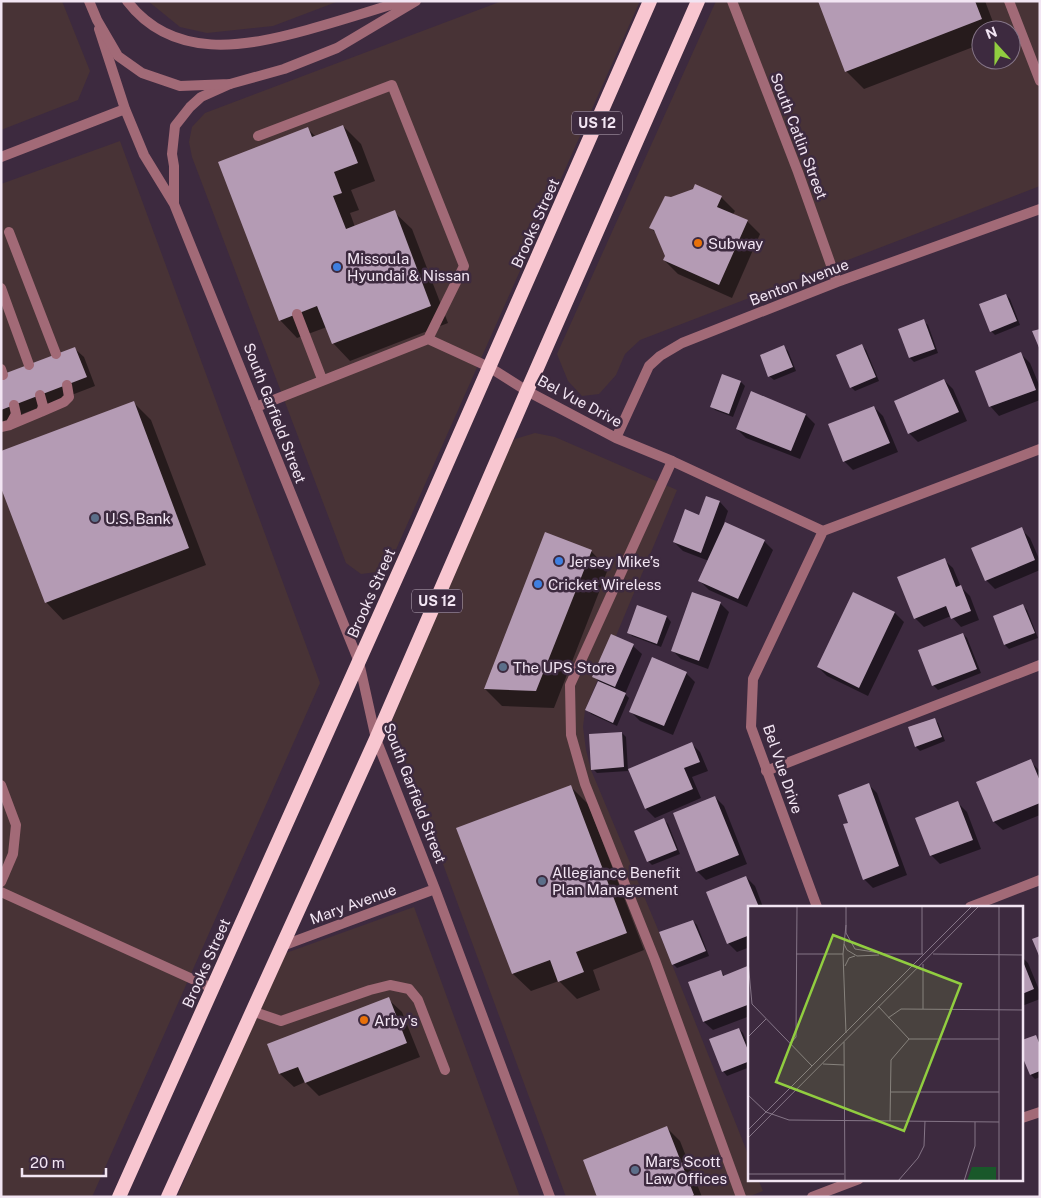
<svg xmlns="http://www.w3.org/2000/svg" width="1041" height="1198" viewBox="0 0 1041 1198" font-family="'Public Sans',sans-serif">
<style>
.commercial{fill:#483336;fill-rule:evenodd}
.shadow{fill:#0007}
.building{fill:#b49bb4}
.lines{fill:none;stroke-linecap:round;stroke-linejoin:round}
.service{stroke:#a26a77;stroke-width:10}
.minor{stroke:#a26a77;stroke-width:10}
.tertiary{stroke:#a26a77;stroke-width:10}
.trunk{stroke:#f8c6d0;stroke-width:14}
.food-dot{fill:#e8710a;stroke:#3d2a3f;stroke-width:2}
.shop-dot{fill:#3f7fe0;stroke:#3d2a3f;stroke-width:2}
.service-dot{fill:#5c6f8a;stroke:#3d2a3f;stroke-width:2}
.labels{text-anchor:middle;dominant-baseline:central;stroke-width:5;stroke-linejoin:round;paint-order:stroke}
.shield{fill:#3d2a3f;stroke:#bcadbd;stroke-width:1}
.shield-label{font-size:14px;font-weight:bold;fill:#f2e5f3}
.street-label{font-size:15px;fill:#f2e5f3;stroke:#3d2a3f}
.poi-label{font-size:15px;fill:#f2e5f3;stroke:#3d2a3f;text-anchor:start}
.inset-road{fill:none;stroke:#857587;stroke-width:1}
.view{fill:#91cd40;fill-opacity:0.15;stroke:#91cd40;stroke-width:2.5}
.inset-edge{fill:none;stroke:#f2e5f3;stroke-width:2.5}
</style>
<rect width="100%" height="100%" fill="#3d2a3f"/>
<path class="commercial" d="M1 1H62L90 71 78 100 1 130Z
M148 1H339L273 26 207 33 180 27Z
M502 1H640L390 563 377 572 361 574 346 563 192 157 189 142 192 127 205 113Z
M716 1H1040V186L640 340 625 354 616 375 599 394 582 396 568 381 557 354ZM981 30H1011V60H981Z
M120 141 320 683 92 1197H1V184Z
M535 433 555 437 677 490 585 710 583 727 586 750 591 770 659 932 750 1159V1179H758L763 1191 748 1197H566L391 723 508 448 515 439Z
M414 907 520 1197H177L283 954Z"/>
<path class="shadow" d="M819 1H985L996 30H981V44L864 89 846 71Z
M343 126 361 144 375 181 351 190 359 210 350 213 355 227 394 212 412 229 448 323 350 361 333 343 327 327 297 338 280 320 308 129 316 137Z
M721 197 735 211 733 214 747 221 760 234 732 298 678 274 664 260 666 256 657 234 651 228Z
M1006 295 1010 299 1020 325 995 335 991 331Z
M923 321 928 325 938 353 914 362 910 358 900 330Z
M862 346 866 350 879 381 855 391 851 387Z
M784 347 788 351 796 371 774 380 769 376Z
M75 349 84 357 95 386 1 422V377Z
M1021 354 1030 363 1040 387V400L999 416 991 407 977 371Z
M723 375 741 382 745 386 733 417 715 410 711 406Z
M944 380 953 389 967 421 918 442 909 433Z
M134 403 151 420 206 565 63 620 46 602Z
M874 407 883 416 898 452 853 470 844 461Z
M806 415 815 424 800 459 746 438 737 429Z
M707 498 720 502 728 511 724 523 764 541 773 550 747 607 709 590 700 581 709 561 683 551 674 542 699 516Z
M1021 529 1030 538 1040 561V570L995 589 986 580Z
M546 534 591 551 608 569 554 708 502 706 485 689Z
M944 560 953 568 961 587 970 596 979 620 961 627 951 616 924 627 915 618Z
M854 593 895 613 904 622 868 696 827 676 818 667Z
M720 603 729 612 708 669 681 659 672 650Z
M1023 606 1027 610 1038 638 1009 649 1005 645 994 617Z
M638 607 667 617 671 622 661 647 632 636 628 632Z
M963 634 967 638 981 673 938 690 934 686 920 651Z
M612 636 633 646 642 654 625 694 629 698 617 726 591 714 587 710 599 682 594 676Z
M686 673 695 682 673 735 640 721 631 712Z
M934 719 938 723 945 741 920 751 916 747 909 728Z
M622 733 626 737 628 771 597 773 593 769Z
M691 743 700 752 708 771 692 777 701 798 655 818 646 809 630 769Z
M1030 761 1040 771V815L1003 830 994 822Z
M869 785 877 793 907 875 873 888 864 879Z
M570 786 588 804 644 950 593 970 600 990 577 999 559 981 531 991 513 974 458 829Z
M715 797 724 806 747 864 706 880 697 871Z
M958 803 967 812 981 849 940 864 931 855Z
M664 820 668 824 680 854 652 865 648 861Z
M746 877 755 886 763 907H750V947L737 952 728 943Z
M693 921 697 925 709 956 677 968 673 964Z
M1022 957 1028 963 1040 992V999L1022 1006Z
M750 967V1016L713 1030 704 1022 690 983 720 971 725 976Z
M388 999 402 1012 420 1057 319 1096 305 1082 294 1087 280 1074 269 1045Z
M739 1029 743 1033 750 1050V1067L727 1076 723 1071Z
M1035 1036 1040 1041V1077L1035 1079 1031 1075 1022 1053Z
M667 1128 680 1141 702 1197H598Z"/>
<path class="building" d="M818 1H975L982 19 845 72Z
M343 125 358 163 334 172 342 193 333 196 346 229 395 210 431 306 332 344 317 306 279 321 218 162 308 127 312 137Z
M695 184 722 196 717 207 748 220 719 285 663 260 665 256 654 230 649 228 665 196 671 197 693 189Z
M1006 294 1017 321 990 332 979 304Z
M924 319 935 349 909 358 898 329Z
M1040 329V350L1032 331Z
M862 344 876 377 850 388 836 355Z
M784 345 793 367 768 377 760 355Z
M75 347 87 377 1 410V375Z
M1021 352 1036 390 989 407 975 371Z
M722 374 741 381 729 414 710 407Z
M944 379 959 412 908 434 894 401Z
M751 391 806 414 791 451 736 429Z
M134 401 189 548 45 603 1 488V451Z
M874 406 890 443 843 462 828 424Z
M706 496 720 501 701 553 673 542 685 509 699 515Z
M725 522 765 540 738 599 698 581Z
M1022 527 1035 560 985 581 971 548Z
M545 532 592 550 536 691 484 689Z
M945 558 956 587 961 585 971 611 951 619 946 606 914 619 897 577Z
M692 592 721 602 699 661 671 651Z
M853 592 895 612 859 688 817 667Z
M1023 604 1035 633 1004 645 993 616Z
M637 605 667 616 657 644 627 633Z
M963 633 977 669 932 686 918 650Z
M611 634 634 644 615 687 592 677Z
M652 657 687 672 664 726 629 712Z
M598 681 626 693 613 723 585 710Z
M935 718 942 737 915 747 908 727Z
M622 732 624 767 591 770 589 734Z
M692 742 700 762 684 768 693 789 645 809 628 769Z
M1031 759 1040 781V803L993 822 976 782Z
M869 783 899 866 863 880 843 824 848 823 838 795Z
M571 785 627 933 576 952 584 972 558 982 550 960 512 974 456 828Z
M715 796 739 855 696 872 673 813Z
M958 801 973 840 930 856 915 818Z
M664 818 677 850 647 862 634 831Z
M746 876 759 907H750V935L727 944 706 892Z
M693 920 706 951 672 965 659 932Z
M1040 936V958L1032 939Z
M1022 959 1034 989 1022 994Z
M750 965V1004L703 1022 688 982 721 970 723 976Z
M389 997 407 1043 305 1083 298 1067 279 1074 267 1044Z
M739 1028 750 1055V1061L722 1072 709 1039Z
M1036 1035 1040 1045V1071L1030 1075 1022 1056V1040Z
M667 1126 694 1195 691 1197H597L583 1160Z"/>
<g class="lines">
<path class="service" d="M1009 1 1040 81
M258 136 392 85 464 266 428 339
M9 232 56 354
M1 288 29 365
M297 314 322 379
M1 369 3 375
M256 407 428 339 489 367
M41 412 64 402 69 397 67 385
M10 425 41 412 43 406 40 395
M1 427 10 425 16 414 14 405
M672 461 570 685 571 735 585 784 655 960 741 1197
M766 771 1040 665
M252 1011 281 1021 370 990 390 985 409 989 418 1000 445 1070"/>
<path class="minor" d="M732 1 798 172 837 282
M99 29 125 109 144 155 174 204 359 662 376 739 435 889 550 1197
M1 157 125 109
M174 203V166L172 154 175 126 190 107 201 97 230 84
M489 367 527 391 616 438 672 461 823 531
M616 438 649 366 660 356 682 343 837 282 1040 209
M1 785 16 825 13 854 1 882
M1 892 212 988
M817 907 751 727 753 679 823 531 1040 449
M970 907 1040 880
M282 946 435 889
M1022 1118 1040 1112
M812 1197 859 1179"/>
<path class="tertiary" d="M89 1 97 20 118 56 142 73 180 86 230 84 284 69 337 48 416 1
M127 1C173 61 245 47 307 30 340 21 371 11 403 1"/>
<path class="trunk" d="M119 1197 411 545 650 1
M168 1197 376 739 527 391 698 1"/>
</g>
<g class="food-dot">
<circle cx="698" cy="243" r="5"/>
<circle cx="364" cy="1020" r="5"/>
</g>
<g class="shop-dot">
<circle cx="337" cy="267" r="5"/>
<circle cx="559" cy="561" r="5"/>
<circle cx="538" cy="584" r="5"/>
</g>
<g class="service-dot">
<circle cx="95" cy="518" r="5"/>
<circle cx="503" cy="667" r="5"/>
<circle cx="542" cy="881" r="5"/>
<circle cx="635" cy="1170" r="5"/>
</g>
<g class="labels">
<g class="shield">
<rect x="572" y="111.5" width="50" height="23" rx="4"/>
<rect x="412" y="589.5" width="50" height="23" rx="4"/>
</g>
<g class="shield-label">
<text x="597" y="123">US 12</text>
<text x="437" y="601">US 12</text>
</g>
<g class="street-label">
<text transform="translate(799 136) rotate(69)">South Catlin Street</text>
<text transform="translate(535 223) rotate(-66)">Brooks Street</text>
<text transform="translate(799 282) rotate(-21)">Benton Avenue</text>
<text transform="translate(580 401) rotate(28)">Bel Vue Drive</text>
<text transform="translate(275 413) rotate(69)">South Garfield Street</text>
<text transform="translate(371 593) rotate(-66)">Brooks Street</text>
<text transform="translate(783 769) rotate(71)">Bel Vue Drive</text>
<text transform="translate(415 793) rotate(69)">South Garfield Street</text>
<text transform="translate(353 904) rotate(-20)">Mary Avenue</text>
<text transform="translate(206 963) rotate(-66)">Brooks Street</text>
</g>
<g class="poi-label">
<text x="708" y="243">Subway</text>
<text x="347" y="258">Missoula<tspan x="347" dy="17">Hyundai &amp; Nissan</tspan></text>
<text x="105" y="518">U.S. Bank</text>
<text x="569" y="561">Jersey Mike’s</text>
<text x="548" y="584">Cricket Wireless</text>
<text x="513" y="667">The UPS Store</text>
<text x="552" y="872">Allegiance Benefit<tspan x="552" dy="17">Plan Management</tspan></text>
<text x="374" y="1020">Arby's</text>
<text x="645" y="1161">Mars Scott<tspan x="645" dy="17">Law Offices</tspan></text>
</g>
</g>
<g transform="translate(748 906)">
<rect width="275" height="275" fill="#3d2a3f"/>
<path d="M224 261H248V275H219Z" fill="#19582a"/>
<path class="inset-road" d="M98 0V27L107 43 138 48H175M251 0V275M98 19 95 48 98 127M96 38 99 44 109 50 131 49M48 48H95M174 48V0M185 48 275 49M0 55 4 98 64 160M97 60 101 52 107 50M130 100 161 133M175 103V58M140 112 153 103 275 104M0 131 18 113M96 136 97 275M42 138 48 131 49 0M75 158 96 159M143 186H251M0 189 18 206 41 214 251 216M142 215 143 154 161 133H251M0 224 224 0M0 232 231 0M0 268H96M150 275 170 252 176 240 177 215M216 275 227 240V216"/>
<path class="view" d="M85 29 213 78 156 225 28 176Z"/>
<rect width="275" height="275" class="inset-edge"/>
</g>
<rect width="1041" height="1198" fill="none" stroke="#f2e5f3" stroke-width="5"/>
<g transform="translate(996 45) rotate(339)"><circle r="24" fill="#3d2a3f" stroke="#857587"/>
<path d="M0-4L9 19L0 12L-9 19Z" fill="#91cd40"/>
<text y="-8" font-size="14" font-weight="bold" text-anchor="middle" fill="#f2e5f3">N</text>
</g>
<path d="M22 1168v8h84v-8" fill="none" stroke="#f2e5f3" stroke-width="2.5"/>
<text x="30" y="1168" font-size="15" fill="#f2e5f3" stroke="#3d2a3f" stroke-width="4" paint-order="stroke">20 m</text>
</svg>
